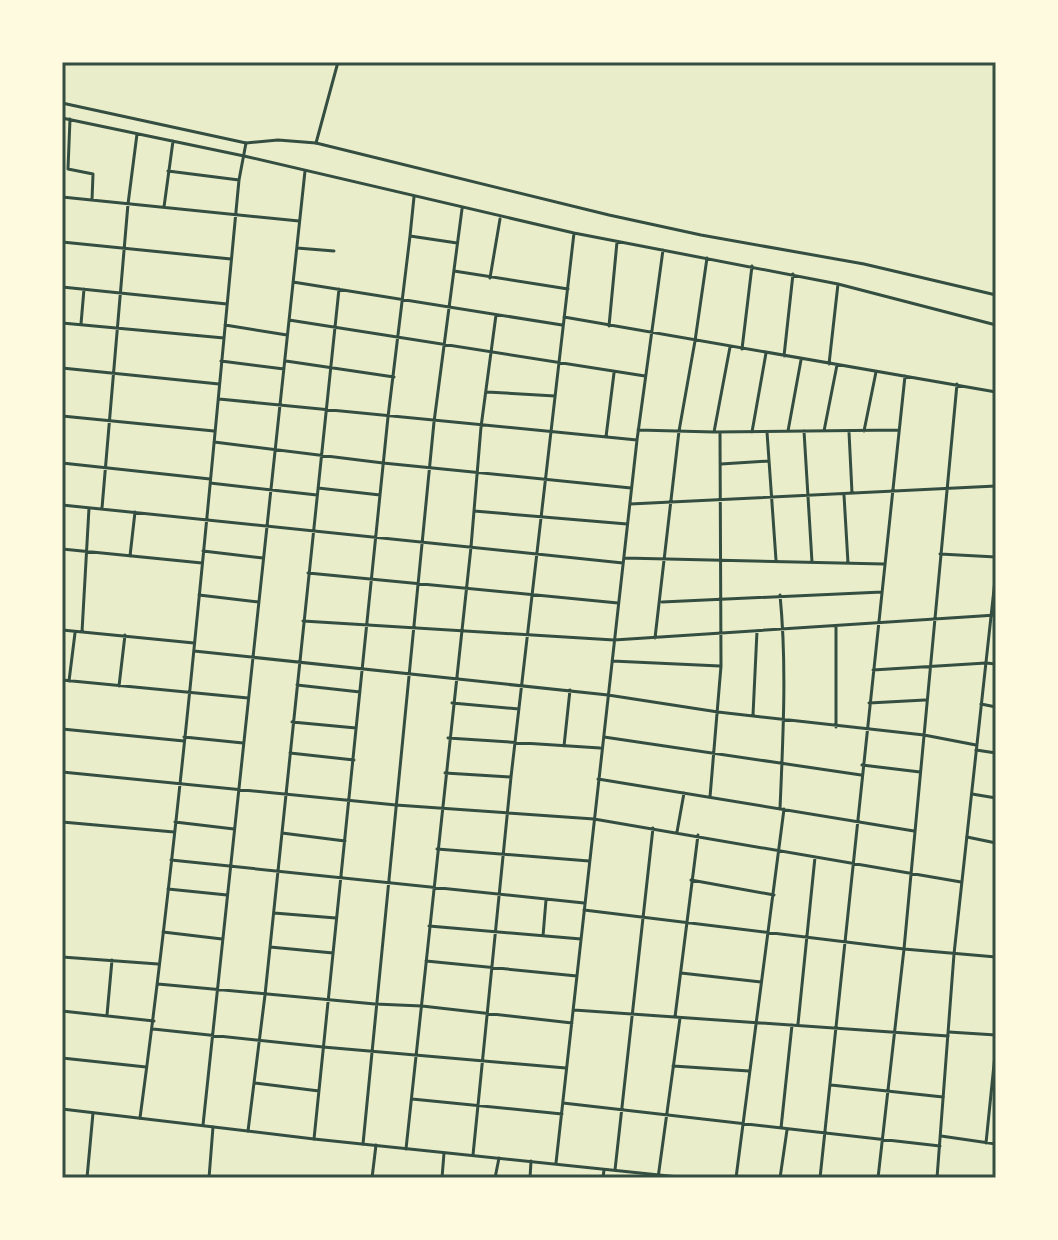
<svg xmlns="http://www.w3.org/2000/svg" width="1058" height="1240" viewBox="0 0 1058 1240" font-family="Quicksand,sans-serif">
<style>
.lines{fill:none;stroke-linecap:round;stroke-linejoin:round}
.minor{stroke:#344e41;stroke-width:3}
.tertiary{stroke:#344e41;stroke-width:3}
.neatline{fill:none;stroke:#344e41;stroke-width:3}
</style>
<rect width="100%" height="100%" fill="#e9edc9"/>
<g class="lines">
<path class="minor" d="M62 118 244 156 574 233 838 284 996 325
M70 119 68 169 93 174 92 200
M316 143 338 62
M168 171 239 180
M62 197 299 221
M414 197 410 236 457 243
M164 207 173 141
M62 242 231 259
M297 248 334 251
M454 271 568 289
M490 278 500 219
M293 282 562 325
M62 287 227 304
M564 317 996 392
M289 320 645 376
M62 323 224 338
M81 324 84 289
M225 325 287 335
M609 326 617 242
M742 349 752 266
M784 356 793 274
M221 361 284 369
M286 361 394 377
M829 364 838 284
M62 368 219 384
M487 392 555 396
M219 399 637 440
M62 416 214 431
M638 430 714 432 898 430
M788 431 801 360
M804 431 812 562
M824 431 837 365
M864 431 876 372
M714 432 730 347
M752 432 766 353
M767 432 776 560
M849 432 852 493
M606 437 614 373
M214 442 383 463 631 488
M62 463 210 479
M721 464 769 461
M210 483 317 495
M318 488 380 495
M844 495 848 563
M630 504 996 486
M62 505 623 563
M102 508 128 204 137 134
M474 511 627 524
M62 549 202 563
M203 551 263 558
M940 554 996 557
M130 556 135 512
M624 558 884 564
M308 573 618 603
M199 595 259 602
M780 595C787 666 783 737 780 809
M662 602 882 592
M303 621 614 640 996 615
M836 627V727
M62 630 194 643
M82 632 89 508
M655 638 679 431 695 341 707 258
M194 651 608 695 718 712 924 735 976 745
M612 661 720 666
M873 670 986 663 996 664
M62 680 248 698
M69 681 75 633
M297 685 360 692
M119 686 125 635
M452 703 519 709
M869 703 925 700
M981 704 996 707
M753 715 757 631
M292 722 356 728
M62 729 184 741
M184 737 243 743
M604 737 861 775
M448 738 600 748
M564 746 570 690
M976 750 996 753
M290 753 354 760
M862 765 920 772
M62 772 396 805 594 819 961 882
M445 773 511 777
M598 779 914 831
M972 794 996 798
M710 797 721 666 720 432
M62 822 174 832
M175 822 234 829
M677 832 684 793
M282 833 345 841
M967 837 996 843
M437 849 589 861
M171 860 584 903
M691 880 774 895
M168 889 227 895
M584 910 904 949 996 957
M274 913 336 918
M429 926 581 939
M163 932 222 939
M543 936 546 900
M270 947 333 953
M62 957 158 964
M426 961 577 976
M681 973 761 982
M158 984 375 1004 422 1006 572 1023
M574 1010 948 1036
M62 1011 154 1021
M107 1015 112 960
M675 1017 698 835
M798 1024 815 857
M153 1029 323 1047 566 1068
M949 1032 996 1035
M62 1058 146 1067
M673 1066 749 1071
M255 1083 319 1091
M831 1085 943 1097
M412 1099 562 1114
M563 1103 940 1146
M140 1118C182 806 209 493 239 180L246 143
M203 1125 305 171
M781 1128 792 1025
M248 1131 265 995 339 289
M941 1136 996 1144
M314 1139 388 417 410 236
M986 1143 996 1045
M363 1144 434 422 462 209
M406 1149 471 547 481 427 496 315
M473 1155 511 777 574 233
M556 1163 637 440 663 250
M615 1170 653 828
M87 1178 93 1113
M209 1178 213 1127
M372 1178 376 1145
M442 1178 444 1153
M495 1178 499 1158
M530 1178 531 1161
M603 1178 604 1170
M658 1178 680 1018
M736 1178 784 809
M780 1178 787 1130
M820 1178 905 376
M878 1178 904 949 957 384"/>
<path class="tertiary" d="M62 103 246 143 278 140 316 143 609 215 701 235 864 264 996 295
M62 1109 314 1139 688 1178
M937 1178 954 954 996 571"/>
</g>
<rect width="1058" height="1240" fill="none" stroke="#fefae0" stroke-width="128"/>
<rect x="64" y="64" width="930" height="1112" class="neatline"/>
</svg>
